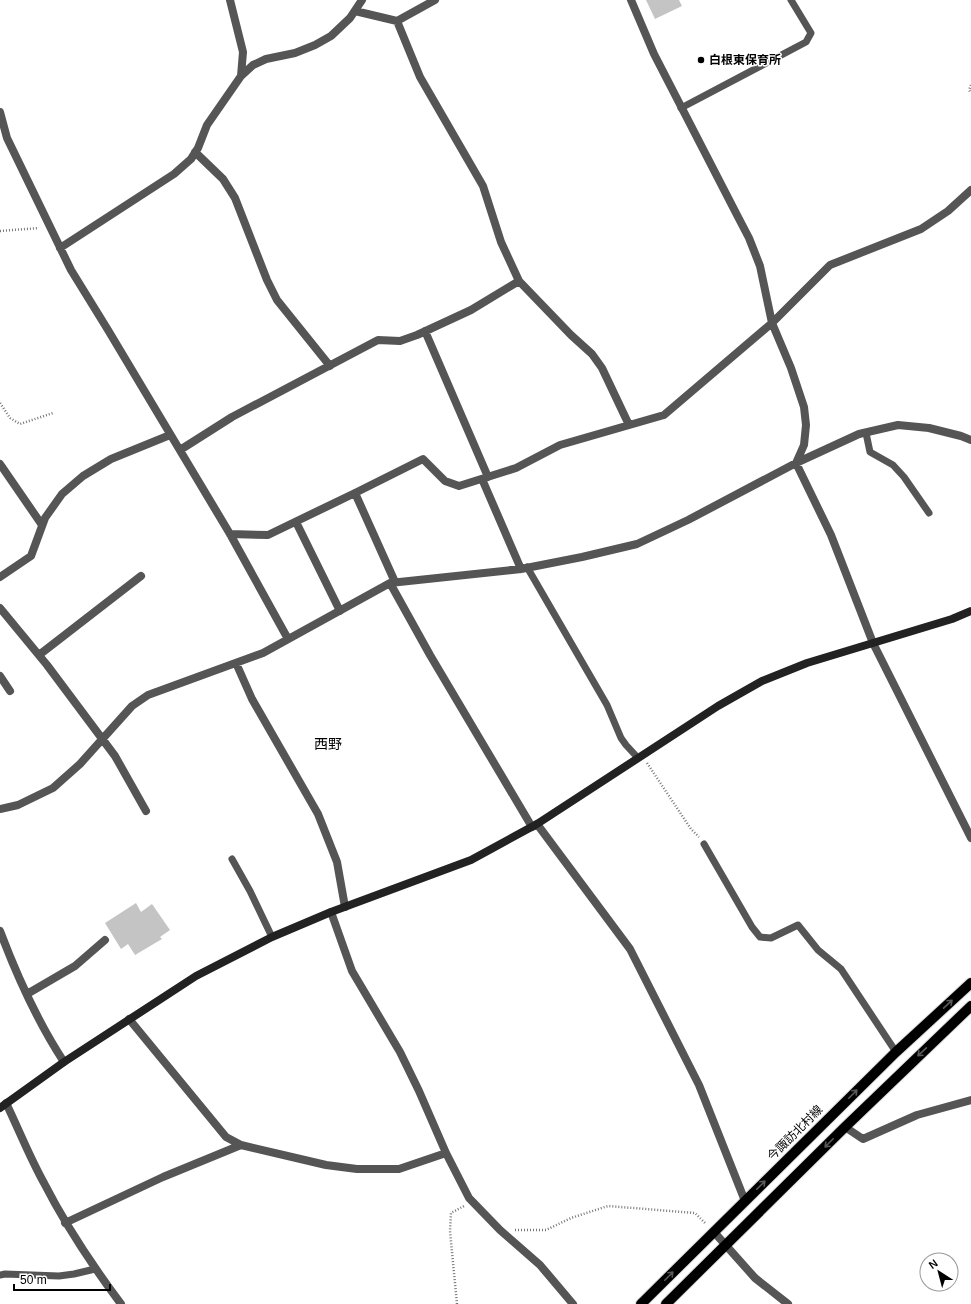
<svg xmlns="http://www.w3.org/2000/svg" width="971" height="1304" viewBox="0 0 971 1304" font-family="Helvetica,'Noto Sans JP',sans-serif">
<style>
.building{fill:#c4c4c4}
.lines{fill:none;stroke-linecap:round;stroke-linejoin:round}
.primary-casing{stroke:#dbdbdb;stroke-width:12}
.path{stroke:#777;stroke-width:2.5;stroke-dasharray:1 2;stroke-linecap:butt}
.lane{stroke:#555;stroke-width:7}
.street{stroke:#555;stroke-width:8}
.secondary{stroke:#222;stroke-width:8}
.primary{stroke:#000;stroke-width:10}
.oneway{stroke:#595959}
.poi-dot{fill:#000;stroke:#fff;stroke-width:1.5}
.labels{text-anchor:middle;dominant-baseline:central;stroke-width:3;stroke-linejoin:round;paint-order:stroke}
.poi-label{font-size:12px;font-weight:bold;fill:#000;stroke:#fff;text-anchor:start}
.street-label{font-size:12px;fill:#000;stroke:#fff}
.quarter-label{font-size:14px;fill:#000;stroke:#fff}
</style>
<rect width="100%" height="100%" fill="#fff"/>
<path class="building" d="M646 0H679L682 6 655 19Z
M136 903 141 912 152 904 170 930 160 937 162 939 135 955 128 944 121 949 105 923Z"/>
<g class="lines">
<defs>
<path id="primary" d="M641 1304 896 1052 971 983
M666 1304 845 1127 971 1006"/>
</defs>
<use href="#primary" class="primary-casing"/>
<path class="path" d="M971 85 969 90 971 93
M0 231 39 228
M0 403 10 418 20 424 53 413
M647 763 691 829 699 837
M515 1230H546L571 1218 608 1206 695 1213 706 1224
M457 1304 450 1231 451 1213 464 1206"/>
<path class="lane" d="M681 108 806 42 811 33 791 0
M866 433 870 452 893 465 904 477 929 513
M527 567 607 705 621 738 626 745 638 758
M704 844 752 927 760 937 771 938 798 925 818 950 841 969 896 1052
M232 859 250 891 272 937
M0 1275 5 1274 59 1276 74 1274 95 1269"/>
<path class="street" d="M230 0 243 52 241 76
M631 0 654 54 737 215 749 238 760 266 772 323 791 368 804 407 806 425 804 445 796 463 831 535 873 643 971 838
M355 11 397 21 435 0
M397 21 420 77 483 186 501 242 519 281 571 335 592 354 602 368 629 425
M0 112 7 138 71 270 108 330 230 534 288 639
M195 152 223 179 235 198 267 280 277 300 330 366
M60 248 174 174 191 159 198 148 207 125 241 76 253 65 266 59 295 53 315 45 331 36 350 18 362 0
M425 331 488 477
M180 450 232 417 378 340 400 341 417 335 471 310 519 281
M0 464 42 525
M482 479 521 569
M355 493 395 582
M296 522 340 611
M230 534 268 535 355 493 423 459 445 481 459 486 516 468 560 445 664 415 772 323 830 265 921 229 948 211 971 190
M0 577 31 556 45 518 62 494 83 476 111 459 170 435
M390 583 430 655 532 827
M0 608 47 665 115 756 146 811
M39 655 141 576
M236 663 252 699 318 814 337 862 345 907
M0 676 10 691
M0 809 18 805 53 788 80 764 132 706 148 695 263 653 390 583 521 569 582 557 637 544 688 520 796 463 859 434 898 425 929 428 961 436 971 440
M537 824 630 949 699 1085 745 1201
M331 912 352 971 400 1052 419 1091 446 1153 469 1198 500 1230 540 1265 573 1304
M0 931C17 976 37 1021 64 1062
M27 994 75 966 105 940
M129 1019 226 1137 241 1145 326 1165 357 1169H399L446 1153
M6 1103C19 1130 30 1158 44 1183 66 1226 92 1265 121 1304
M845 1127 863 1139 917 1115 971 1100
M65 1223 163 1177 241 1145
M714 1232 755 1278 788 1304"/>
<path class="secondary" d="M0 1108 64 1062 196 976 272 937 331 912 471 860 537 824 718 706 762 681 807 663 952 619 971 611"/>
<use href="#primary" class="primary"/>
</g>
<defs><path id="oneway-shaft" d="M-6 0H5M1.5-3L5.5 0L1.5 3" fill="none" stroke-width="1.6" stroke-linecap="round" stroke-linejoin="round"/></defs>
<g class="oneway">
<use href="#oneway-shaft" transform="translate(948 1004) rotate(-43)"/>
<use href="#oneway-shaft" transform="translate(922 1052) rotate(137)"/>
<use href="#oneway-shaft" transform="translate(853 1094) rotate(-45)"/>
<use href="#oneway-shaft" transform="translate(829 1143) rotate(135)"/>
<use href="#oneway-shaft" transform="translate(761 1185) rotate(-45)"/>
<use href="#oneway-shaft" transform="translate(669 1276) rotate(-45)"/>
</g>
<circle class="poi-dot" cx="701" cy="60" r="4"/>
<g class="labels">
<g class="poi-label">
<text x="709" y="60">白根東保育所</text>
</g>
<g class="street-label">
<text transform="translate(795 1133) rotate(-45)">今諏訪北村線</text>
</g>
<g class="quarter-label">
<text x="328" y="744">西野</text>
</g>
</g>
<g transform="translate(939 1272) rotate(324)"><circle r="19" fill="#ffffff" stroke="#999999"/>
<path d="M0-3L7 15L0 10L-7 15Z" fill="#000000"/>
<text y="-6" font-size="11" font-weight="bold" text-anchor="middle" fill="#000000">N</text>
</g>
<path d="M14 1284v6h96v-6" fill="none" stroke="#000000" stroke-width="2"/>
<text x="20" y="1284" font-size="12" fill="#000000" stroke="#ffffff" stroke-width="3" paint-order="stroke">50 m</text>
</svg>
